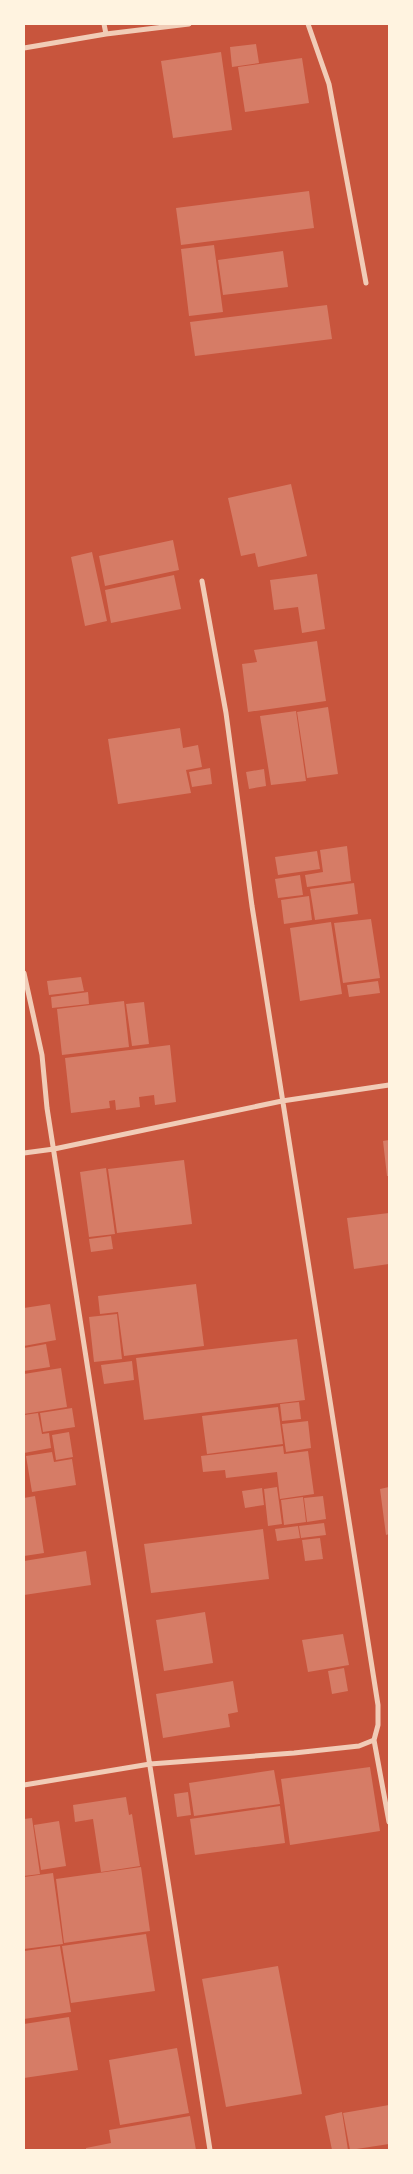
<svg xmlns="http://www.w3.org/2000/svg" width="413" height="2174" viewBox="0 0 413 2174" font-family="'DM Sans',sans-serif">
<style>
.building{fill:#d67c66}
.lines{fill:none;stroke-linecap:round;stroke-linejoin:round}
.minor{stroke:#f1ccb7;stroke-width:5}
</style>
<rect width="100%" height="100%" fill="#c8553d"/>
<path class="building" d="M256 44 259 63 232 67 230 47Z
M221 52 232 130 173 138 161 61Z
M302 58 309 103 245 112 238 67Z
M309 191 314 228 181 245 176 208Z
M214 245 223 312 189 316 181 249Z
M283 251 288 287 223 295 218 260Z
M327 305 332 339 195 356 190 322Z
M291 484 307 556 258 567 255 553 241 556 228 498Z
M173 540 179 570 105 586 99 556Z
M92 552 107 621 85 626 71 557Z
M317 574 325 629 302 633 298 607 274 610 270 580Z
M174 575 181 609 111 623 105 590Z
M317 641 326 701 248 712 242 664 257 662 254 650Z
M328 707 338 774 307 778 297 712Z
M296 711 306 781 271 785 260 716Z
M180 728 183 748 198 745 202 767 186 770 191 793 118 804 108 739Z
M210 768 212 784 192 787 189 772Z
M264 769 266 786 249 789 246 772Z
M347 846 351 881 307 887 305 875 323 872 320 850Z
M317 851 320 869 278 875 275 857Z
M300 875 303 895 278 898 275 879Z
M354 883 358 914 315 920 310 889Z
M309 896 312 920 284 924 281 900Z
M371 919 380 978 343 983 334 923Z
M331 922 342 994 300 1001 290 928Z
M81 977 84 991 49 995 47 981Z
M378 981 380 993 349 997 347 985Z
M88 992 89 1004 52 1008 51 997Z
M124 1001 129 1047 62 1055 57 1009Z
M144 1002 149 1044 132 1046 126 1004Z
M170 1045 176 1102 155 1105 154 1095 139 1097 140 1107 116 1110 115 1100 109 1101 110 1108 71 1113 65 1058Z
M389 1140V1176H387L383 1141Z
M184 1160 192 1224 117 1233 108 1169Z
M106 1168 115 1234 89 1237 80 1172Z
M389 1213V1264L354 1269 347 1218Z
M111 1236 113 1249 91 1252 89 1239Z
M196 1284 204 1346 124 1356 118 1312 100 1314 98 1296Z
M50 1304 56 1340 24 1346V1308Z
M117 1314 122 1359 94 1362 89 1317Z
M297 1339 305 1400 144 1420 136 1358Z
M46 1344 50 1367 24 1371V1348Z
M132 1361 134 1380 104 1384 101 1365Z
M61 1368 67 1407 24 1414V1374Z
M299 1402 301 1419 282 1421 280 1404Z
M278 1407 283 1444 207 1454 202 1416Z
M72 1408 75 1427 43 1432 40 1413Z
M38 1413 42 1434 49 1433 51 1448 24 1453V1415Z
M308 1421 311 1448 286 1452 282 1424Z
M69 1432 73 1457 56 1460 52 1435Z
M283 1446 284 1454 308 1451 314 1494 280 1499 277 1472 226 1478 225 1470 203 1472 201 1456Z
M52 1452 54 1462 72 1459 76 1485 32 1492 26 1456Z
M277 1487 282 1524 268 1526 264 1489Z
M389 1487V1534L386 1535 380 1489Z
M262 1488 264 1505 245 1508 242 1491Z
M35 1496 44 1553 24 1556V1498Z
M323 1496 326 1519 307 1522 304 1498Z
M303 1497 306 1522 284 1525 281 1500Z
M324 1523 326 1535 301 1538 299 1526Z
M298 1526 300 1538 277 1541 275 1529Z
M263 1529 269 1579 151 1593 144 1544Z
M320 1538 323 1559 305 1561 302 1540Z
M86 1551 91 1585 24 1595V1561Z
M205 1612 213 1663 164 1671 156 1620Z
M343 1634 349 1665 308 1672 302 1640Z
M344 1668 348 1691 332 1694 328 1671Z
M233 1681 238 1712 228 1714 230 1727 163 1738 156 1694Z
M370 1767 380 1831 290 1845 281 1779Z
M274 1770 280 1804 194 1816 189 1783Z
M188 1792 191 1815 177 1817 174 1794Z
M126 1797 129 1815 132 1814 140 1866 101 1872 93 1819 75 1822 73 1805Z
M280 1806 285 1843 195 1855 190 1819Z
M32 1818 40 1874 24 1876V1819Z
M59 1821 66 1866 41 1870 34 1825Z
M141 1867 150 1931 64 1943 56 1879Z
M53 1873 63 1944 24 1949V1877Z
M146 1934 155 1991 71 2003 62 1946Z
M60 1946 71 2012 24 2019V1951Z
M278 1966 302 2094 226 2107 202 1979Z
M69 2017 78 2070 24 2078V2024Z
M177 2048 189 2113 120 2125 109 2060Z
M389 2105V2144L350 2150 343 2113Z
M342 2112 348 2150H332L325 2116Z
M190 2116 196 2150H86V2148L111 2143 109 2130Z"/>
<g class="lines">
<path class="minor" d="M104 24 106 34
M308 24 329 84 366 283
M24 48 106 34 189 24
M202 581 226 713 252 906 378 1705V1725L374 1740 389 1822
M24 973 42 1055 47 1108 210 2150
M24 1153 54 1149 282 1101 389 1085
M24 1785 150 1764 294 1753 359 1746 374 1740"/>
</g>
<rect width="413" height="2174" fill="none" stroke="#fff3e0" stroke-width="50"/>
</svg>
